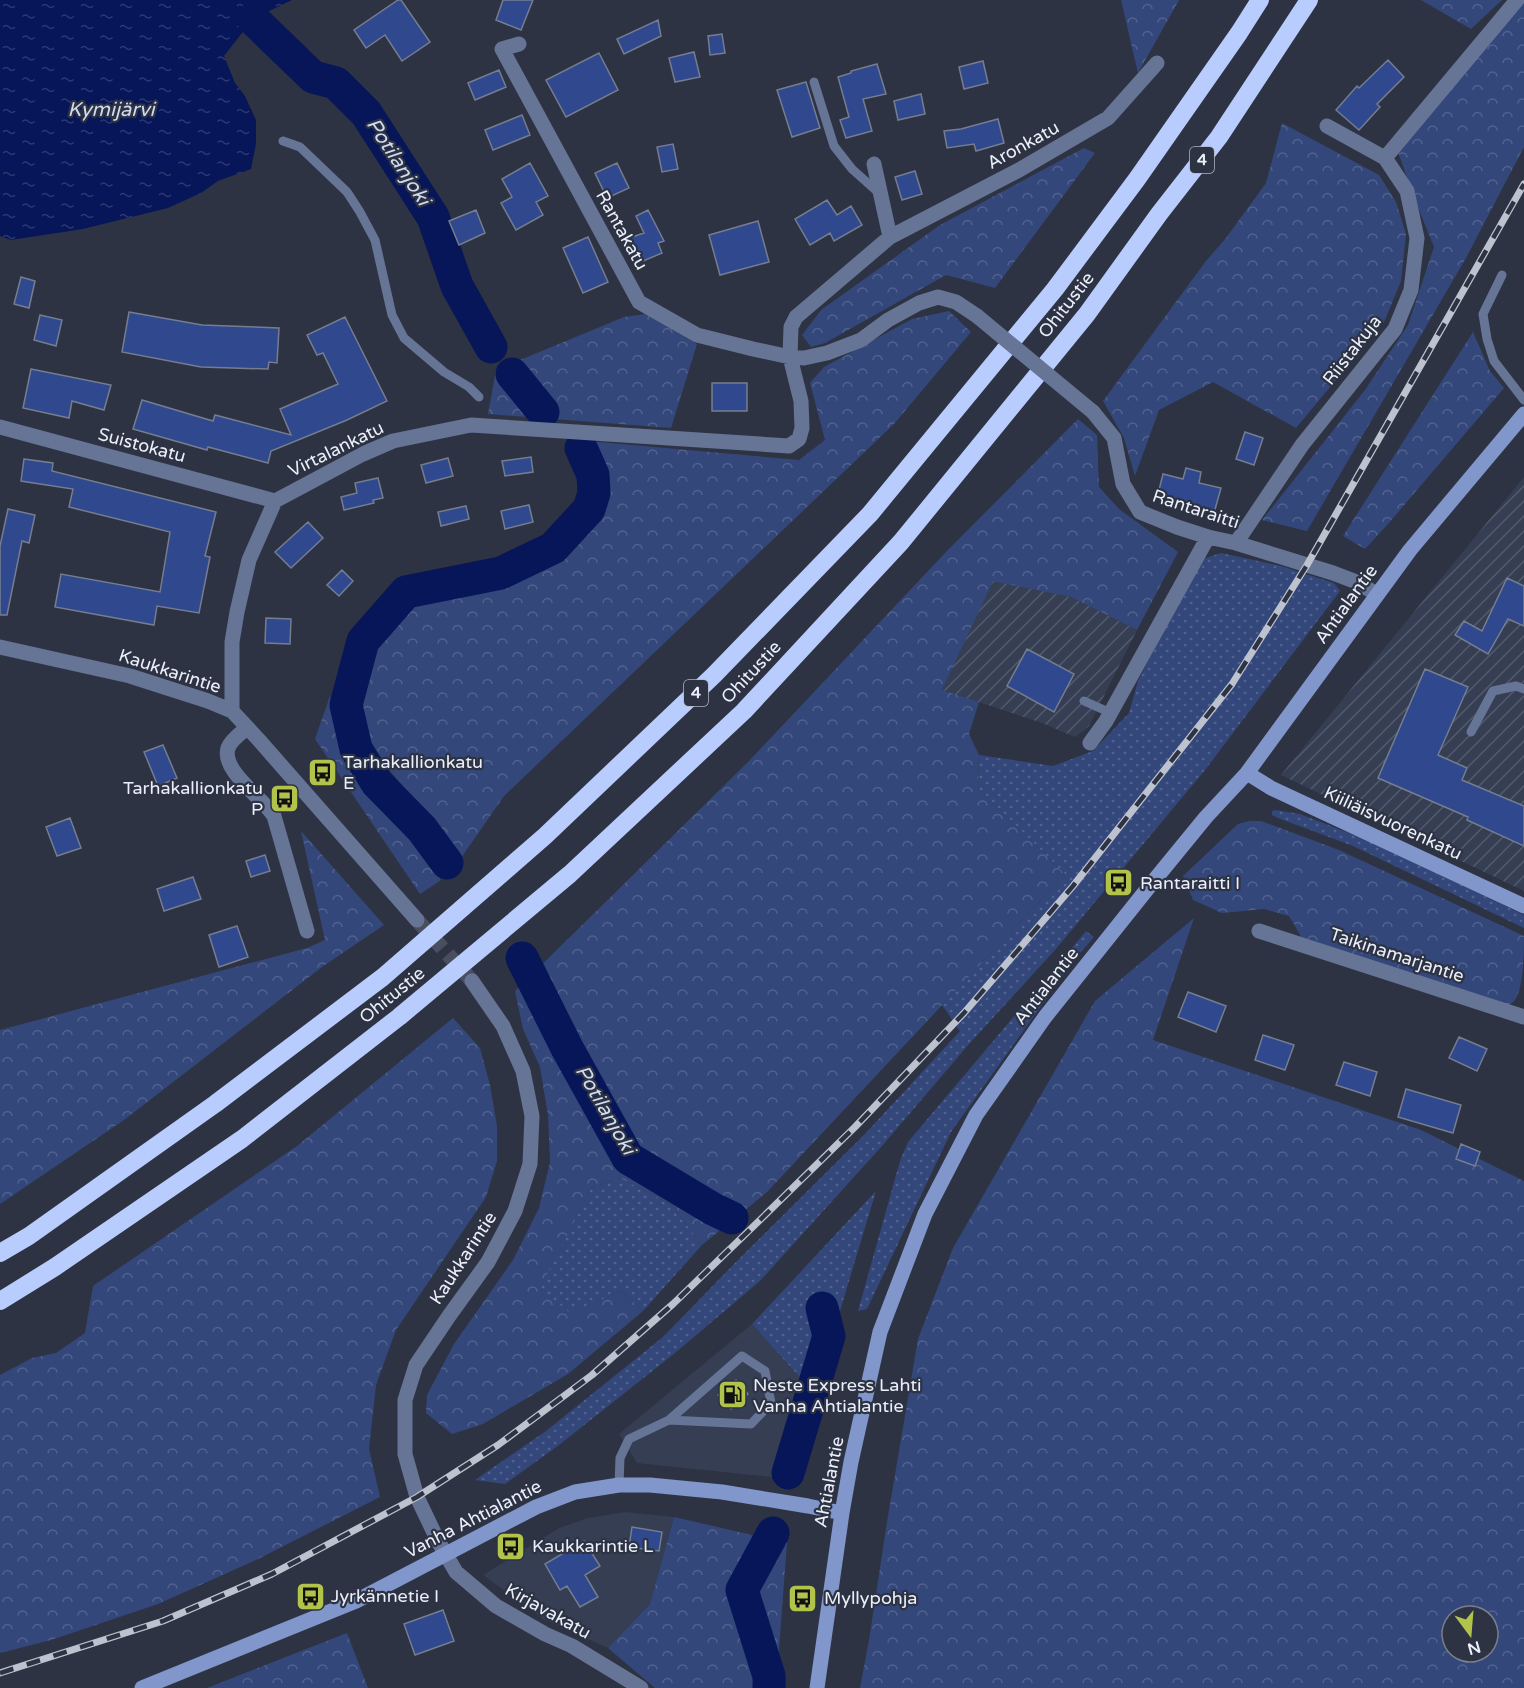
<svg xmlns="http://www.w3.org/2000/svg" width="1524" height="1688" viewBox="0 0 1524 1688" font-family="'Varela Round',sans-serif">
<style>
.built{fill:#353e53}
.industrial{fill:url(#industrial-furrows);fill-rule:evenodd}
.grass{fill:url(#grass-dots)}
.forest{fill:url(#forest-crowns);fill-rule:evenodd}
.water{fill:url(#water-ripples)}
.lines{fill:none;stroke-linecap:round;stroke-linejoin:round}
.river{stroke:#071658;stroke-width:33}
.building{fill:#2f488e;stroke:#757d8e;stroke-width:1.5}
.street-tunnel{stroke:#494f5e;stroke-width:15;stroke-dasharray:15 8;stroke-linecap:butt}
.lane{stroke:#667495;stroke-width:9}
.street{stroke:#667495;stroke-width:15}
.secondary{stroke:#8197cb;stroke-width:15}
.highway{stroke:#b8cdfd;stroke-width:18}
.rail-casing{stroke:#bdc3ce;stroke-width:7}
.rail{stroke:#2d3343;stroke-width:4.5;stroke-dasharray:14;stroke-linecap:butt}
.street-bridge{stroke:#667495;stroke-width:15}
.labels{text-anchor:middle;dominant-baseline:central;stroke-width:4.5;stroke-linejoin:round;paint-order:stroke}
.shield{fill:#2d3343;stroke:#b1b7c2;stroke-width:1.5}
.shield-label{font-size:16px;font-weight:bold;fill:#eaeff9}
.street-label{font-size:18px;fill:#eaeff9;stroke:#2d3343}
.poi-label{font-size:18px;fill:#eaeff9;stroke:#2d3343;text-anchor:start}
.water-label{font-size:20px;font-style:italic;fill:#d1dbef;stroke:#2d3343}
</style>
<defs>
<pattern id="industrial-furrows" width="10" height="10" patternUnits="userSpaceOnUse" patternTransform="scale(1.5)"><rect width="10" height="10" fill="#353e53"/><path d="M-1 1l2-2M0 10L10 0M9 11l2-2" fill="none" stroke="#525a6c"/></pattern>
<pattern id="grass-dots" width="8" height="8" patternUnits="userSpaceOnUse" patternTransform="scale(1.5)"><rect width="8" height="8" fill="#33477b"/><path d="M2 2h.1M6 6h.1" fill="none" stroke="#51628e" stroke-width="1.8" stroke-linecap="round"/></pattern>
<pattern id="forest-crowns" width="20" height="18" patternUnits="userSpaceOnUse" patternTransform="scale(1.5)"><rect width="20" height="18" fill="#33477b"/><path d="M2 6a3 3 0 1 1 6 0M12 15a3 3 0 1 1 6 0" fill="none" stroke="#51628e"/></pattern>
<pattern id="water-ripples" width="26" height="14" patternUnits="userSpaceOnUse" patternTransform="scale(1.5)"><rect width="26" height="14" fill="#071658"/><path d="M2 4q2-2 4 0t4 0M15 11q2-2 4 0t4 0" fill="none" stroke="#2b3871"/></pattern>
</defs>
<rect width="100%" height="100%" fill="#2d3343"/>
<path class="built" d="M752 1324 809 1388 782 1478 637 1463 619 1434Z
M625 1512 674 1517 650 1604 608 1648 543 1619 483 1575 559 1528 588 1518Z"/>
<path class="industrial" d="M1524 477V891L1281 775Z
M993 580 1071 597 1137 630 1089 726 1075 737 1042 723 942 690ZM1027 649 1074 674 1054 711 1007 686Z"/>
<path class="grass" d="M1221 553 1281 566 1334 583 1340 591 1205 770 1055 950 969 1044 882 1146 760 1281 675 1353 559 1445 505 1484 475 1480 546 1431 663 1337 737 1261 866 1133 960 1031 942 1005 1065 874 978 788 979 755 1053 766 1093 751 1129 713 1138 681 1199 560Z
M1276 810 1300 814 1377 844 1524 915V928L1353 846 1278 818 1272 815V811Z
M1086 931 1094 937 1074 960 951 1132 867 1309 858 1311 900 1161 908 1142Z
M620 1178 672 1205 702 1245 643 1311 622 1291 570 1314 539 1288 591 1188Z
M876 1191 837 1321 804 1382 752 1324Z"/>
<path class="forest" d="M1121 0H1179L1138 73Z
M1421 0H1502L1471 29Z
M1524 2V147L1466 258 1307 531 1262 520 1365 390 1408 325 1434 247 1415 200 1397 149Z
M1282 123 1379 175 1396 202 1406 234 1401 281 1384 322 1296 428 1213 382 1159 410 1135 476 1124 438 1103 401 1206 261 1226 238 1266 183Z
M1084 148 1095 153 995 288 946 275 825 343 811 347 802 335 821 310 940 225Z
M949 311 971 332 894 424 504 796 461 858 365 740 359 702 374 650 418 602 508 586 561 553 609 493 587 441 799 460 825 440 810 383 824 367 912 319Z
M646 314 697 344 671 428 488 414 496 370 624 317Z
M1473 332 1490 371 1504 388 1388 524 1365 549 1343 536Z
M1078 419 1097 435 1099 487 1119 509 1178 552 1137 630 1071 597 993 581 942 690 979 702 969 734 979 755 978 788 1065 874 767 1192 702 1245 672 1205 620 1178 591 1188 540 1288 570 1313 622 1291 643 1311 568 1374 483 1424 452 1434 426 1413 427 1395 454 1344 513 1260 539 1208 550 1162 548 1115 540 1067 523 1029 515 991 749 761 944 554Z
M330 696 352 768 412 838 441 880 420 894 315 739Z
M1249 821H1261L1339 850 1524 936C1524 951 1524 1000 1510 1004 1504 1005 1496 1003 1490 1002L1302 938 1289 916 1264 909 1222 913 1193 900 1183 876 1238 824Z
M301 831 384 925 322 967 124 1120 0 1204V1030L307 948 325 940Z
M1194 918 1153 1040 1421 1130 1524 1181V1688H860L869 1640 887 1522 918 1339 953 1248 1095 1001ZM1452 1616H1488V1652H1452Z
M453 1018 480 1048 490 1085 497 1126V1161L486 1197 396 1330 376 1385 369 1449 380 1497 258 1559 158 1604 51 1640 0 1653V1375L32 1358 56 1353 85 1333 93 1286 297 1146Z
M674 1517 787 1543 776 1688H655L608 1648 650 1604Z
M347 1633 368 1688H207Z"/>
<path class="water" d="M0 0H292L253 19 224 56 235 83 245 96 256 120V144L251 169 218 181 201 193 168 208 83 229 11 240 0 236Z"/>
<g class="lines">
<path class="river" d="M253 19 313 77 336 83 366 113 433 217 457 286 491 347
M512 374 543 412
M447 863 422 829 377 783 356 749 346 705 363 641 406 592 501 573 553 548 589 509 594 493 593 475 581 448
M522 958 567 1048 628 1158 713 1209 732 1218
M788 1473 829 1336 822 1308
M769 1688V1676L742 1590 773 1533"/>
</g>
<path class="building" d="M398 0H401L430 42 402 61 385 35 366 48 354 30Z
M503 0H533L521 30 496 20Z
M658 20 661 36 624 54 617 39Z
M722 34 725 53 710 55 708 36Z
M694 52 700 77 675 82 669 58Z
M599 53 618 90 566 117 546 80Z
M1388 60 1404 77 1377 104 1380 107 1359 130 1336 110 1357 86 1359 88Z
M983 61 988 83 964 89 959 67Z
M877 64 886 94 863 99 872 131 846 138 840 120 849 117 838 77 851 73V71Z
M499 70 506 87 475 100 468 83Z
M806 82 820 128 792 137 777 90Z
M921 94 925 114 898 120 894 101Z
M522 115 530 135 493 150 485 130Z
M998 119 1004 143 976 151 974 144 947 148 944 131 961 129Z
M673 144 678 169 662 172 657 147Z
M530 163 548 196 536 202 543 215 516 230 501 203 512 197 502 179Z
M617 163 629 188 607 198 595 173Z
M915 171 922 194 902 200 895 177Z
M827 200 837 215 851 206 862 225 834 241 830 233 810 245 795 219Z
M476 210 485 233 459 245 449 221Z
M648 210 664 241 658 243 662 253 636 264 626 239 644 233 636 216Z
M758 221 769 262 720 275 709 235Z
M588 237 608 282 583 293 563 248Z
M21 277 35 281 29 308 14 304Z
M129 312 202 325 279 328 277 363 269 362 268 369 201 367 122 352Z
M40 315 62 320 56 346 34 340Z
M345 317 387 401 347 420 271 451 268 463 208 447 207 450 133 429 142 400 213 421 215 415 291 435 280 409 338 384 323 353 317 355 307 335Z
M31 369 111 385 104 410 72 401 69 418 23 408Z
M712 383H747V411H712Z
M1245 432 1263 438 1254 465 1236 459Z
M531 457 533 472 505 476 502 461Z
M448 458 453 476 426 483 421 465Z
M24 459 53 463 52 471 216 512 205 556 210 557 199 613 157 606 154 625 55 607 61 574 160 592 170 532 69 507 73 489 21 481Z
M1186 468 1201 472 1199 483 1221 488 1214 513 1157 498 1163 474 1183 479Z
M378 478 383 498 373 500 374 503 344 510 341 497 357 493 355 483Z
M529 505 533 522 505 529 501 511Z
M466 506 469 519 441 526 438 512Z
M8 509 35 515 29 543 22 541 7 615H0V546Z
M308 522 323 538 291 568 275 552Z
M342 570 353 581 339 596 327 585Z
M1507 578 1524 586V626L1508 619 1488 654 1455 635 1464 621 1482 631Z
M266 618 291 619 290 644 265 643Z
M1027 649 1074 674 1054 712 1007 686Z
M1425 669 1468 687 1438 755 1467 768 1462 780 1524 806V846L1467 820 1468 817 1378 778Z
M163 745 177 778 158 786 144 752Z
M70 818 81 848 57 856 46 827Z
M265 855 270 871 251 877 246 861Z
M193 877 201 899 164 911 157 889Z
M237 926 248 957 219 967 209 935Z
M1188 992 1226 1006 1216 1032 1178 1017Z
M1263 1035 1294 1045 1285 1070 1255 1060Z
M1459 1037 1487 1049 1477 1071 1449 1058Z
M1344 1062 1377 1072 1370 1096 1336 1085Z
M1406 1089 1461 1105 1453 1133 1398 1117Z
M1461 1144 1480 1152 1475 1166 1456 1159Z
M736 1380 748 1394 731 1409 718 1395Z
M632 1527 662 1532 659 1551 629 1547Z
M584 1541 600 1566 585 1575 598 1597 580 1607 567 1586 560 1590 545 1564Z
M443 1610 454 1641 415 1655 404 1624Z"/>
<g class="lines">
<path class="street-tunnel" d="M417 920 472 981"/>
<path class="lane" d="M814 82 834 146 852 169 880 194
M283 141 300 147 347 192 360 212 375 240 392 315 404 338 444 372 469 387 479 397
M1502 275 1483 314 1487 339 1494 361 1524 400
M1084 701 1111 713
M1471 732 1493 691 1516 686 1524 689
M619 1485 620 1458 629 1439 669 1420 742 1356 765 1371 771 1403 751 1424 669 1420"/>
<path class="street" d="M519 44 502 49 639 302 697 335 753 349 790 357 804 358 827 353 861 340 888 320 919 303 938 297 956 302 977 316
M1385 158 1517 0
M874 164 890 237
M1093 412 1114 438 1123 484 1140 512 1177 527 1208 537 1236 543 1333 573 1354 581 1377 594
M0 427 275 501
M1236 543 1302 445 1395 329 1411 290 1417 238 1407 191 1385 158 1327 126
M0 647 130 676 208 701 232 711 258 739 417 920
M232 711V642L237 612 249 560 275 501 363 454 393 441 471 425 789 446 799 439 802 428 801 401 790 357 791 327 796 317 890 237 1019 170 1108 118 1157 63
M247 728C241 733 231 740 228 748 221 771 263 798 274 816L307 931
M1090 743 1106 721 1208 537
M1259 931 1524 1017
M472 981 503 1026 523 1071 532 1116 530 1164 515 1211 488 1262 449 1316 416 1365 405 1400V1454L417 1497 438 1541 456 1572 496 1606 545 1634 572 1646 641 1688"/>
<path class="secondary" d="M1247 773 1271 788 1524 906
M142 1688 356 1601 536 1507 575 1492 619 1485H650L722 1492 808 1506 842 1513
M817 1688 842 1513 851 1462 880 1332 925 1214 976 1115 1045 1017 1152 883 1206 817 1247 773 1410 550 1524 414"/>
<path class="highway" d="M0 1253 29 1236 215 1104 383 977 545 836 714 675 870 514 1055 289 1137 179 1239 33 1260 0
M0 1301 55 1267 242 1139 399 1017 570 874 744 711 901 542 1087 314 1159 214 1219 137 1309 0"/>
<defs>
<path id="rail" d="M0 1673 163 1621 272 1574 417 1497 498 1445 592 1375 673 1304 761 1219 855 1127 964 1013 1073 886 1232 684 1307 565 1524 184"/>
</defs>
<use href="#rail" class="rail-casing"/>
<use href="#rail" class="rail"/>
<path class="street-bridge" d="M977 316 1093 412"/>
</g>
<defs>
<symbol id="bus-square" viewBox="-11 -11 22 22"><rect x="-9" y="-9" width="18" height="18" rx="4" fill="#b2c34c" stroke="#2d3343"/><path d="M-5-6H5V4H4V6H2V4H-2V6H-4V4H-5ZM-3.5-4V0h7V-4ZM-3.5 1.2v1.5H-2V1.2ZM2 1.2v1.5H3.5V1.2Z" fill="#111"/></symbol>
<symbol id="fuel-square" viewBox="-11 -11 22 22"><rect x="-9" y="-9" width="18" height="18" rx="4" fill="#b2c34c" stroke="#2d3343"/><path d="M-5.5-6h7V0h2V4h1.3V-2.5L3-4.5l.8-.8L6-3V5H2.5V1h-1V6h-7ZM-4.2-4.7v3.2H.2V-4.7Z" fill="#111"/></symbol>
</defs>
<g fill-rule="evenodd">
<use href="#bus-square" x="306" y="756" width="33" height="33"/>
<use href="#bus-square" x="268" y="782" width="33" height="33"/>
<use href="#bus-square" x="1102" y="866" width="33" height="33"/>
<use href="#fuel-square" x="716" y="1378" width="33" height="33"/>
<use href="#bus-square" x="494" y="1530" width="33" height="33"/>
<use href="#bus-square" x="294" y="1580" width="33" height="33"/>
<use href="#bus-square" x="786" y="1582" width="33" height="33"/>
</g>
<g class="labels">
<g class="shield">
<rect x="1190" y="147" width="24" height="26" rx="4.5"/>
<rect x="684" y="680" width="24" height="26" rx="4.5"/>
</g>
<g class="shield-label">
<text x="1202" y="160">4</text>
<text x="696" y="693">4</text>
</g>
<g class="street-label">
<text transform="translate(1023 145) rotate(-29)">Aronkatu</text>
<text transform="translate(622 230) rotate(61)">Rantakatu</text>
<text transform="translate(1066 305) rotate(-52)">Ohitustie</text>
<text transform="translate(1352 350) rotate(-52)">Riistakuja</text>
<text transform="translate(142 445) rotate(15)">Suistokatu</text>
<text transform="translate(336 449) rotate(-26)">Virtalankatu</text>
<text transform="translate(1196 509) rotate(18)">Rantaraitti</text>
<text transform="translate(1346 604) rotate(-54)">Ahtialantie</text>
<text transform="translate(170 671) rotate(18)">Kaukkarintie</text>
<text transform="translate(751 672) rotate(-47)">Ohitustie</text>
<text transform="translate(1393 823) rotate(25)">Kiiliäisvuorenkatu</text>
<text transform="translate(1397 955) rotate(18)">Taikinamarjantie</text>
<text transform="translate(1046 986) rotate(-52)">Ahtialantie</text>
<text transform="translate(392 995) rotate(-39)">Ohitustie</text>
<text transform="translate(463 1258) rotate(-57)">Kaukkarintie</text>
<text transform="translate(829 1482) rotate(-79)">Ahtialantie</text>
<text transform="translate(473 1519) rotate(-27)">Vanha Ahtialantie</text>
<text transform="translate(548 1611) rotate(29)">Kirjavakatu</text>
</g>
<g class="poi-label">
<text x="343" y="762">Tarhakallionkatu<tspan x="343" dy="21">E</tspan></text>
<text x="263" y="788" text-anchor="end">Tarhakallionkatu<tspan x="263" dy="21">P</tspan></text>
<text x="1140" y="883">Rantaraitti I</text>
<text x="753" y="1385">Neste Express Lahti<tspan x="753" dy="21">Vanha Ahtialantie</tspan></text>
<text x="532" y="1546">Kaukkarintie L</text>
<text x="331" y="1596">Jyrkännetie I</text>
<text x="824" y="1598">Myllypohja</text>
</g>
<g class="water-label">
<text x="111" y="110">Kymijärvi</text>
<text transform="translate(398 162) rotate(57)">Potilanjoki</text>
<text transform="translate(605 1110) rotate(60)">Potilanjoki</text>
</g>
</g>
<g transform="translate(1470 1634) rotate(164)"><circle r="28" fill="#2d3343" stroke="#797e8c" stroke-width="1.5"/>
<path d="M0-4.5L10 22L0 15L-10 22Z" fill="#b2c34c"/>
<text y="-9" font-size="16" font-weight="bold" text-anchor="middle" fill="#eaeff9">N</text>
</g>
</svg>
